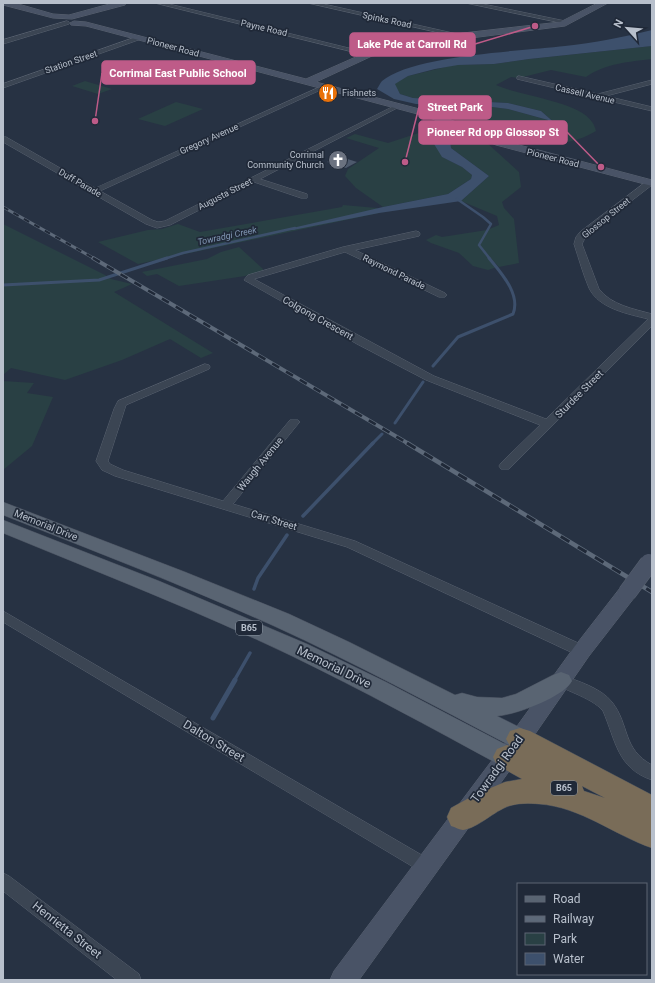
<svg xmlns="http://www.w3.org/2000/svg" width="655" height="983" viewBox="0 0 655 983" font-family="Roboto,sans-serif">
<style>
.green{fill:#294044}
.water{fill:#3d506c}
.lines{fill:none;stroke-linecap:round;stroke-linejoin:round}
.stream-far3{stroke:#3d506c;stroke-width:2.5}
.stream-far2{stroke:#3d506c;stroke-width:3}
.stream-far1{stroke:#3d506c;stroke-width:3.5}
.stream{stroke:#3d506c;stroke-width:5}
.building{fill:#4d596c}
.street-casing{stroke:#596270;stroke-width:1}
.secondary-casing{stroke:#596270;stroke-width:1}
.primary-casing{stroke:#454d5c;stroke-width:1}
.highway-casing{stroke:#464f5d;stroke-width:1}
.street{fill:#3b4553;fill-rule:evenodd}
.secondary{fill:#495366;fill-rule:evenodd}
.primary{fill:#596472;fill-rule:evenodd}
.highway{fill:#796c58;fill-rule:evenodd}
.rail-far2-casing{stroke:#5d6979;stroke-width:3}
.rail-far1-casing{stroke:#5d6979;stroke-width:4}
.rail-casing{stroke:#5d6979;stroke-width:4.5}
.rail-far2{stroke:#202938;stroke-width:2;stroke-dasharray:6;stroke-linecap:butt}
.rail-far1{stroke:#202938;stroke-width:2.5;stroke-dasharray:8;stroke-linecap:butt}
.rail{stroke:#202938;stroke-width:3;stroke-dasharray:10;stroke-linecap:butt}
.secondary-bridge-casing{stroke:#596270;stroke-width:19;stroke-linecap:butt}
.secondary-bridge{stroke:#495366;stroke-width:18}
.labels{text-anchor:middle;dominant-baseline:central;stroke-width:3.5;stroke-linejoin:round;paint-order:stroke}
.far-street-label{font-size:9px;fill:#b8c0cc;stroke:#202938}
.far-poi-label{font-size:9px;fill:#b8c0cc;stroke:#202938;text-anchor:start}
.far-water-label{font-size:9px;font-style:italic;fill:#8096b3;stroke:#202938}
.shield{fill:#202938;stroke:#8a93a0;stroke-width:1}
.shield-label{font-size:9px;font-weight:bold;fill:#b8c0cc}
.street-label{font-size:10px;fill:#b8c0cc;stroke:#202938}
.near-street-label{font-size:12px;fill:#b8c0cc;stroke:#202938}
.leader{fill:none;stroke:#be5b88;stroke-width:1.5}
.callout-dot{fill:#be5b88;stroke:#202938;stroke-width:1.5}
.callout{fill:#be5b88;stroke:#be5b88;stroke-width:1.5}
.callout-label{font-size:11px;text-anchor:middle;font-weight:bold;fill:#fff}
</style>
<rect width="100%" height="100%" fill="#273243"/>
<path class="green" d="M652 46V59C629 62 606 63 586 77L551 70 519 78 511 77 496 85C519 96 579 101 592 122 594 124 595 128 596 131 576 143 556 145 533 144 527 144 520 145 514 144 502 141 493 135 482 131L557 125 541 111 508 103 413 98 400 94 394 84 408 76 454 65 494 64 529 59Z
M85 81 112 89 98 94 72 86Z
M176 102 203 109 165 126 138 119Z
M430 105 484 106 508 109 548 120 547 122 534 127H504L494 124H482L472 127 435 112 425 109Z
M446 124 457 130 444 134 442 157 462 167 472 175 471 179 448 194 383 207 356 188 345 176 348 169 379 148 346 138 355 134 388 143Z
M466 135 487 143 519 172 521 187 502 202 504 208 514 219 519 263 499 267 486 253 497 267 488 270 473 266 459 253 431 243 426 240 436 235 442 237 487 230 499 225 497 216 461 201 489 176 451 148 450 140Z
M343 205 377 208 379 213 138 264 98 242 148 230 162 229 178 224 200 232 342 207Z
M3 224 105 275 111 279 132 284 114 292 213 353 201 358 170 339 122 360 65 380 11 368 3 375Z
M239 247 263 269V271L245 276 179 286 157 274 147 276 142 272 207 259 221 252Z
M3 381 34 383 27 393 53 397 32 446 3 470Z"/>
<path class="water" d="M652 30V46L529 59 494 64 458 65 435 69 408 76 395 84 400 94 413 98 508 103 541 111 557 125C538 132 520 131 500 130 489 130 482 131 472 127L482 124H494L503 127H534L547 122 548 120 508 109 484 106 416 104 394 99 377 89C379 86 380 83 382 81 412 55 524 51 565 46 593 43 625 37 652 30Z
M457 130 466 135 450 140 451 148 489 176 461 201 379 213 293 230 288 229 383 207 448 194 471 179 472 175 462 167 442 157 434 144 444 134Z"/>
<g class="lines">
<path class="stream-far3" d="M457 134 481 128
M457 199 483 217 491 224 479 245 490 259
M164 259 183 253 295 228"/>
<path class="stream-far2" d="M3 285 99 280 167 258
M433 366 458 337 513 314C521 294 501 273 489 258
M395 423 423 382
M372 444 382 434"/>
<path class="stream-far1" d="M303 516 373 443
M254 589 258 578 287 535
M234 681 250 653"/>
<path class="stream" d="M213 718 235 680"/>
</g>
<path class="building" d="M338 156 357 162 346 168 327 162Z"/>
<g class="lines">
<defs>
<path id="street" d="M155 3H165L373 54 370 56Z
M308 3H319L466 36 463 38Z
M466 3H478L570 22 567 24Z
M67 21 69 22V24L3 44V40Z
M139 36 142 38 141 39 3 88V84Z
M519 76 598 94 652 80V84L606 96 652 107V111L517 79V77Z
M322 86 327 87 100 191 152 220 158 222 165 221 396 105 401 106 260 179 307 194V198H301L254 182 170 225 157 228 146 224 3 142V137H6L95 188Z
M647 181H652V185L586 236 582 244 599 289C611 305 634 309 652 314V326L509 469H501L499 466 501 463 540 425 426 380 357 344 244 280 248 275 343 247 416 231 419 232 420 234 419 236 355 250 445 293 447 295 445 297H439L345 252 254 279 434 376 546 419 648 319C629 314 599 309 589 288 583 274 579 259 574 244L576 237 580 232Z
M205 364 209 365 210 367 209 369 126 405 108 461 110 464 123 470 223 501 290 420H298L300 422 298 424 233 504 355 541 587 647 589 651 587 655 582 656 577 655 347 547 115 476 102 470 96 461 114 409 118 401Z
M3 611 432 861 434 866 432 871 426 874 420 871 3 622Z
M561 675C578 681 601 688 612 702 630 725 622 749 652 765V780C617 768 616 741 603 711 591 696 559 690 554 681L556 677Z
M3 873 9 876 139 974 141 980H117L3 891Z"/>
<path id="secondary" d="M3 3H15L53 14 69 15 113 3H126L125 5 72 19 53 18 3 5Z
M598 3H608L565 26 463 39 372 56 316 82 431 112 504 141 652 180V186L496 145 425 116 86 26 71 25 70 23 74 21 86 22 306 79 367 52 463 33 560 22Z
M627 586 634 588 636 593 634 598 589 656 515 763 359 980H330L334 971 499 751 575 646 620 588Z"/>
<path id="primary" d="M3 502 185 572 289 614 349 642 455 695 462 693 477 697 502 698 516 694 553 675 561 672 569 675 572 681C564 697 515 715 497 716L529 732 532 739 529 746 520 749 511 746C433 705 355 663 274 626 185 586 94 551 3 515Z
M3 520 159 581 307 644 386 682 516 750 519 757 516 764 507 767 498 764C430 727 362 690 292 656 198 611 100 573 3 533Z"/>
<path id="highway" d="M520 728 530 731 652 795V848C614 835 581 807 539 804 530 803 518 803 509 806 494 811 478 828 463 830 460 830 455 827 451 826L447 817 451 808 476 794 505 782 522 779 497 765 493 757 497 749 507 745 510 746 506 739 510 731ZM582 786 605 798 584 791Z"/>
</defs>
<use href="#street" class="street-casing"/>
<use href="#secondary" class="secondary-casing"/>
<use href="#primary" class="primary-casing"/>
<use href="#highway" class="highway-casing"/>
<use href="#street" class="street"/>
<use href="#secondary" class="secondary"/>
<use href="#primary" class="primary"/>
<use href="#highway" class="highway"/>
<defs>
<path id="rail-far2" d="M3 207 95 259"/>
<path id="rail-far1" d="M93 258 409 444"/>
<path id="rail" d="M407 443 652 592"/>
</defs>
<use href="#rail-far2" class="rail-far2-casing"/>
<use href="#rail-far1" class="rail-far1-casing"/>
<use href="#rail" class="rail-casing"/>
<use href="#rail-far2" class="rail-far2"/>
<use href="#rail-far1" class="rail-far1"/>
<use href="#rail" class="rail"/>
<defs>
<path id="secondary-bridge" d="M627 593 649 563"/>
</defs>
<use href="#secondary-bridge" class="secondary-bridge-casing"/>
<use href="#secondary-bridge" class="secondary-bridge"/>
</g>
<defs>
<symbol id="restaurant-disc" viewBox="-11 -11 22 22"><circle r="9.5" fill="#e8710a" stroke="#202938"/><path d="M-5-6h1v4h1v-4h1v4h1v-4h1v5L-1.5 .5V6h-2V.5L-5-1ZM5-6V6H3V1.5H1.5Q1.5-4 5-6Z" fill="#fff"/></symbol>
<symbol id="church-disc" viewBox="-11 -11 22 22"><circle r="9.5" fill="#6b7280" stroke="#202938"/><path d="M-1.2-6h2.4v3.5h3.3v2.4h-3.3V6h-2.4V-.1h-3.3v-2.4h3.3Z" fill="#fff"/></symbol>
</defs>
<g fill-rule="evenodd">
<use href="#restaurant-disc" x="317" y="82" width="22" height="22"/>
<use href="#church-disc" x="327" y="149" width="22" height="22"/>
</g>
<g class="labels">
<g class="far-street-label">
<text transform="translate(387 20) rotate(12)">Spinks Road</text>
<text transform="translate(264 28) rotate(13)">Payne Road</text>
<text transform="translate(173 47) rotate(15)">Pioneer Road</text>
<text transform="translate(71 62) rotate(-19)">Station Street</text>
<text transform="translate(585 94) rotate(13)">Cassell Avenue</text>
<text transform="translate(209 139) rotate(-24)">Gregory Avenue</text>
<text transform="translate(553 158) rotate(14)">Pioneer Road</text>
<text transform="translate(80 183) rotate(30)">Duff Parade</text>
<text transform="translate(225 194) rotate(-27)">Augusta Street</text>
<text transform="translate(606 218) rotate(-39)">Glossop Street</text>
<text transform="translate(394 272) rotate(26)">Raymond Parade</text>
</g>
<g class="far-poi-label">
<text x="342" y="93">Fishnets</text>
<text x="324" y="155" text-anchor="end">Corrimal<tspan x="324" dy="10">Community Church</tspan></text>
</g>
<g class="far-water-label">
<text transform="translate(227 236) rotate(-12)">Towradgi Creek</text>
</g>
<g class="shield">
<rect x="236" y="621" width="26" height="14" rx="3"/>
<rect x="551" y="781" width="26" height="14" rx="3"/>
</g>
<g class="shield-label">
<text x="249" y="628">B65</text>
<text x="564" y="788">B65</text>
</g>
<g class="street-label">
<text transform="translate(318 318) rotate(29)">Colgong Crescent</text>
<text transform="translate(579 394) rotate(-45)">Sturdee Street</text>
<text transform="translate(260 464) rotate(-51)">Waugh Avenue</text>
<text transform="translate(274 520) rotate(17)">Carr Street</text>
<text transform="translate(46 525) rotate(22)">Memorial Drive</text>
</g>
<g class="near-street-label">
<text transform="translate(334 667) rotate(26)">Memorial Drive</text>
<text transform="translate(214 741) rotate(31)">Dalton Street</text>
<text transform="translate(497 769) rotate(-54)">Towradgi Road</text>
<text transform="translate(67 930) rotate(38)">Henrietta Street</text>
</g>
</g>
<path class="leader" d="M535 26L475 44M95 121L102 73M405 162L419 107M601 167L567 132"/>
<g class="callout-dot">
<circle cx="535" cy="26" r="4"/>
<circle cx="95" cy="121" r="4"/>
<circle cx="405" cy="162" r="4"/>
<circle cx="601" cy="167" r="4"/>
</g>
<g class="callout">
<rect x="350" y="33" width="125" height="23" rx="4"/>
<rect x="102" y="61" width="153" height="23" rx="4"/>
<rect x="419" y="96" width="72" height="23" rx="4"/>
<rect x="419" y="121" width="148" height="23" rx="4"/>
</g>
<g class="callout-label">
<text x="412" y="48">Lake Pde at Carroll Rd</text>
<text x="178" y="77">Corrimal East Public School</text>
<text x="455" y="111">Street Park</text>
<text x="493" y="136">Pioneer Rd opp Glossop St</text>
</g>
<rect width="655" height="983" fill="none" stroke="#b8c0cc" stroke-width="8"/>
<rect x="517" y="883" width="130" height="92" fill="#202938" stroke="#5d6573"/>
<rect x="525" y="896" width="20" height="6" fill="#596472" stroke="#5d6573"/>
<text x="553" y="903" font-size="12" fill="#b8c0cc">Road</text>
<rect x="525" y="916" width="20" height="6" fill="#5d6979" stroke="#5d6573"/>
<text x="553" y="923" font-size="12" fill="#b8c0cc">Railway</text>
<rect x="525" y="933" width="20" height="12" fill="#294044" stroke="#5d6573"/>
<text x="553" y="943" font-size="12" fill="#b8c0cc">Park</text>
<rect x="525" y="953" width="20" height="12" fill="#3d506c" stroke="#5d6573"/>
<text x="553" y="963" font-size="12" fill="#b8c0cc">Water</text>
<g transform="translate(627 28) rotate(297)" stroke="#202938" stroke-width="3" paint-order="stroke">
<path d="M0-3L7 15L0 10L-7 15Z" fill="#b8c0cc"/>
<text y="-6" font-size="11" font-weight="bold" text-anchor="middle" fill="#b8c0cc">N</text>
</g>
</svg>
